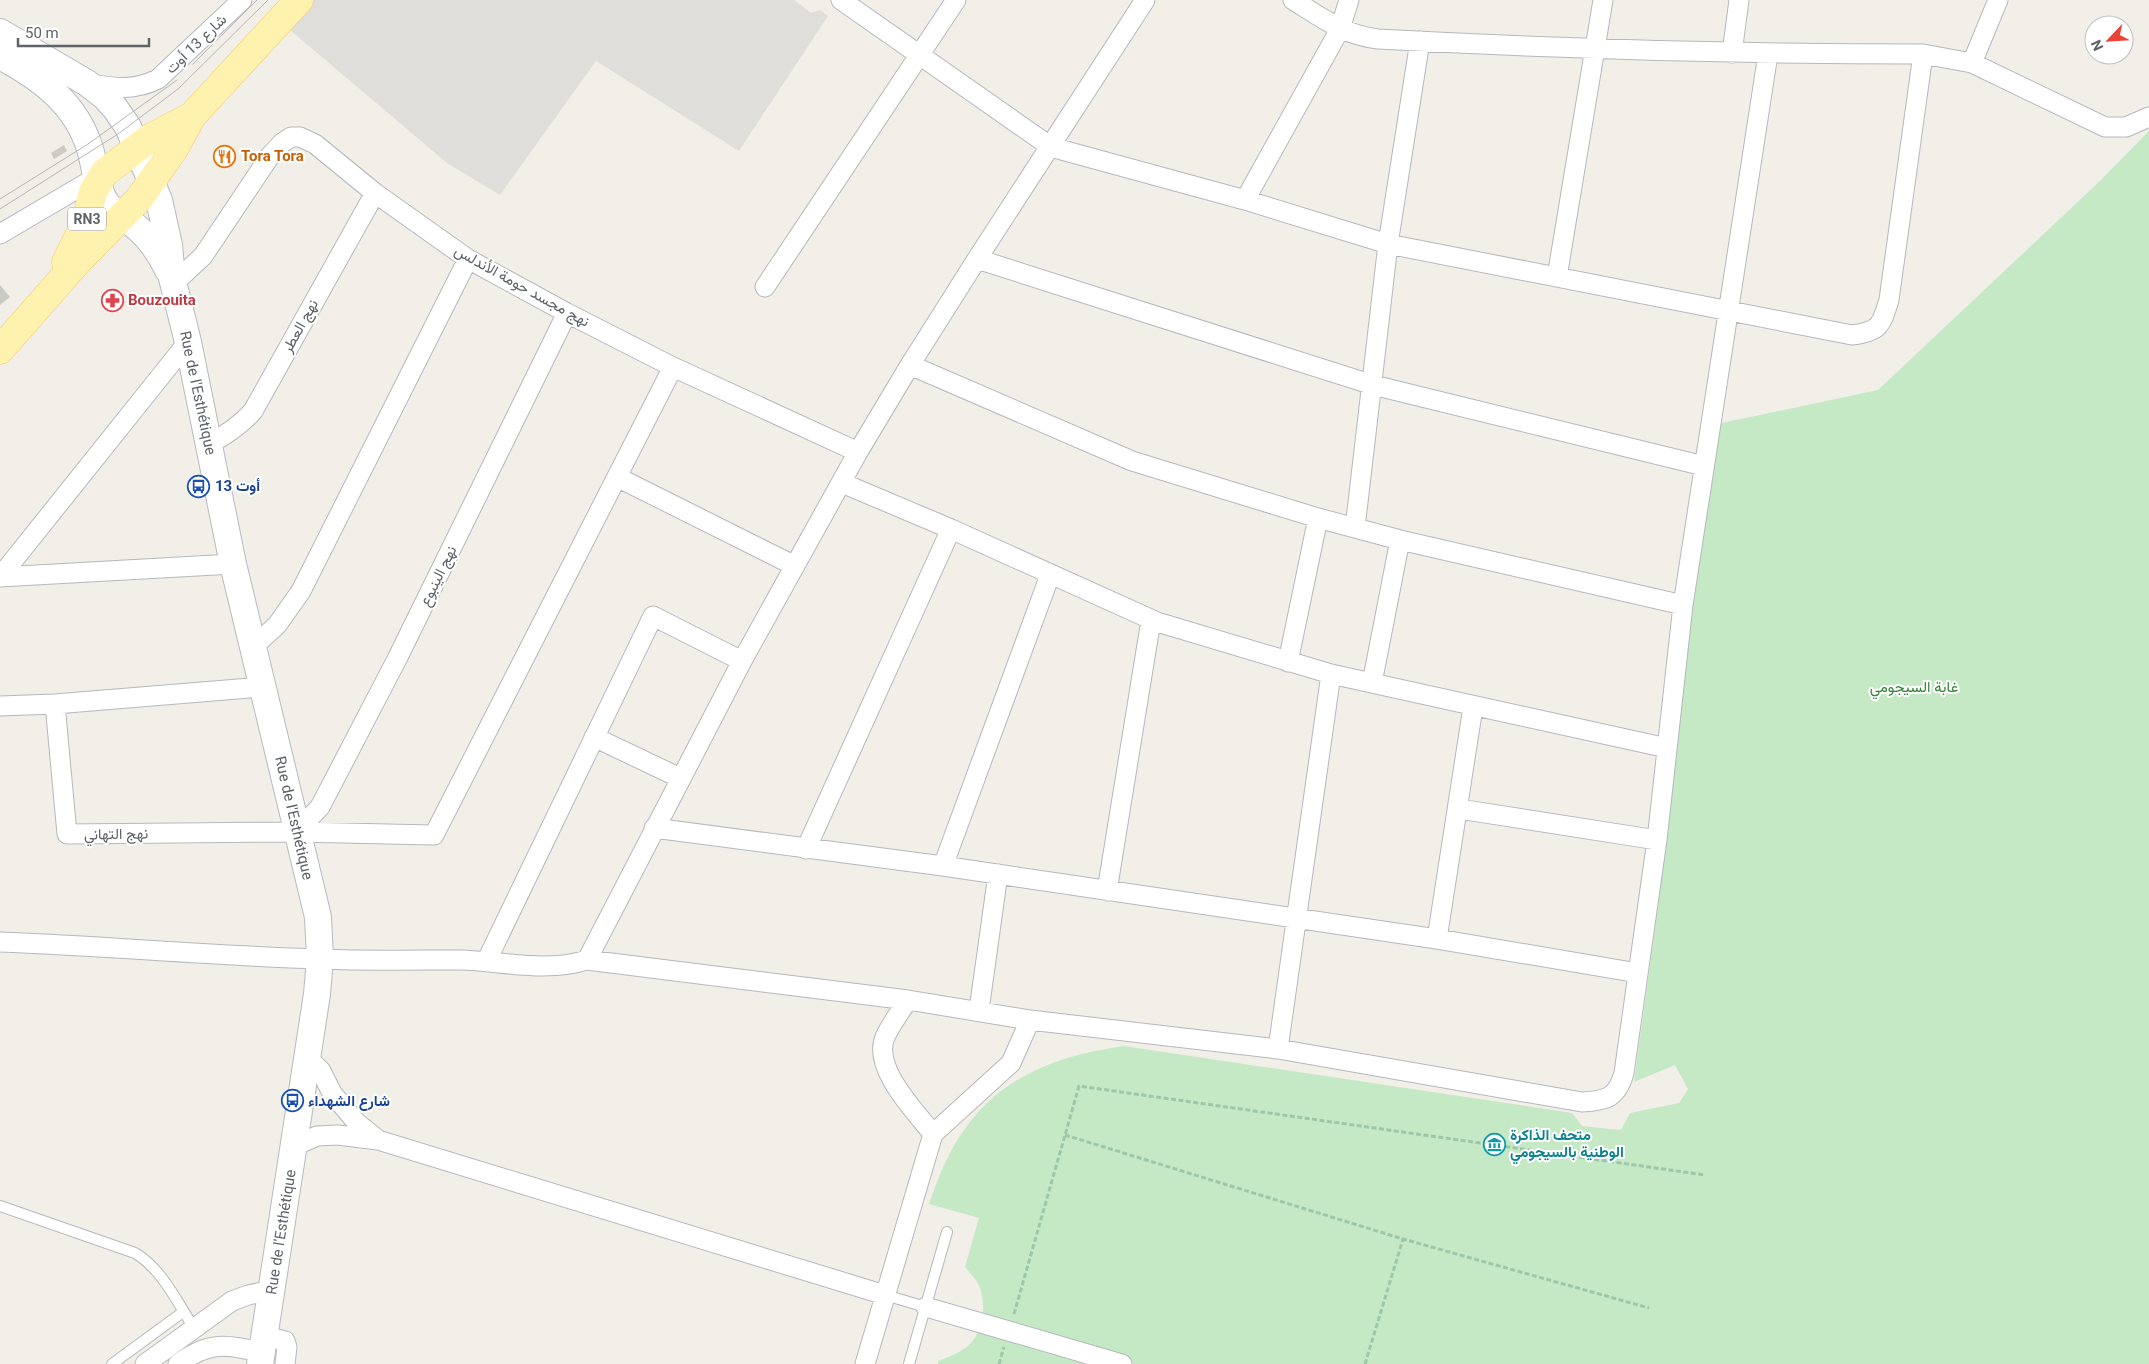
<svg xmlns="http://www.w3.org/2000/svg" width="2149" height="1364" viewBox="0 0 2149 1364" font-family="Roboto,Vazirmatn,sans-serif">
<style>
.industrial{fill:#e0deda}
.green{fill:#c5e8c5}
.building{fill:#cccac5}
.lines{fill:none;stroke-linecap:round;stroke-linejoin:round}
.lane-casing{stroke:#b5b8bc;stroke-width:12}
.street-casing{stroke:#b5b8bc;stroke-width:21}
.secondary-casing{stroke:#b6babf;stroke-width:28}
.primary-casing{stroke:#f2c960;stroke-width:29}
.path{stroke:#9cc7a9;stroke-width:3;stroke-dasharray:5 2.5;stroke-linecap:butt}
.lane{stroke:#fff;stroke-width:10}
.street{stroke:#fff;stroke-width:19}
.secondary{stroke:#fff;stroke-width:26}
.primary{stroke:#fff2af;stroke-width:28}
.tram{stroke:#b6b7b8;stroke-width:1}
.labels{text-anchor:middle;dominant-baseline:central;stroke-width:4;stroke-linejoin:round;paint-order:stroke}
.shield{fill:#fff;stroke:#8f9295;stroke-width:1}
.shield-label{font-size:14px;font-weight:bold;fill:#5f6368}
.street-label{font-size:15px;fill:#5f6368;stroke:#fff}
.food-label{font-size:15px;font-weight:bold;fill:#c56008;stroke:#fff;text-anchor:start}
.health-label{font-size:15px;font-weight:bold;fill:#be3a42;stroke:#fff;text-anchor:start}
.transit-label{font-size:15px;font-weight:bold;fill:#164399;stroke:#fff;text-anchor:start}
.park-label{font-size:15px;fill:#348238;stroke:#fff}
.culture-label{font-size:15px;font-weight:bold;fill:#0d838f;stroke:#fff;text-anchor:start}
</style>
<rect width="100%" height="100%" fill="#f1efe8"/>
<path class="industrial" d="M314 0H794L811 13 820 10 828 16 739 151 596 61 500 195 447 163 290 30Z"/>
<path class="green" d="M2149 131V1364H938V1361C951 1356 963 1352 972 1342 984 1328 987 1297 977 1282 974 1277 969 1272 965 1267L979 1218 929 1204C935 1188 940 1172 948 1157 985 1084 1045 1057 1124 1046L1572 1113 1582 1126 1621 1130 1630 1113 1679 1103 1688 1089 1675 1065 1634 1082 1655 930 1703 427 1878 390 2100 181Z"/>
<path class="building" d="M64 145 67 151 54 159 51 153Z
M0 285 10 297 0 305Z"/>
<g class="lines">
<defs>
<path id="lane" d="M0 1206 135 1253C162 1269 177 1302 194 1328
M885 1295 926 1307
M112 1364 183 1312
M909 1364 947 1232"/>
<path id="street" d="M841 0 1051 147 1245 200 1388 244 1852 335C1881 331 1881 325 1889 300L1923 54 1972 63 2105 127H2126L2149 117
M1293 0C1322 18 1344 35 1378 39 1560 49 1741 54 1923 54
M1732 53 1739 0
M1972 63 1998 0
M90 84C115 88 134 91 158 79L242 0
M1245 200 1340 29 1349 0
M0 234 102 174
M977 259 1373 385 1704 466
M1557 277 1603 0
M174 283 203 256 270 156 282 143 291 137H300L315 144 375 193 468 259 567 313 673 367 858 452
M765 287 956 0
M910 365 1132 461 1318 518 1400 540 1683 605
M209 444C226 435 240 426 253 411L375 193
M617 477 795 566
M842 483 951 529 1157 622 1331 674 1667 748
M1355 528 1388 244 1420 41
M0 577 188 342
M0 577 233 564
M254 646 277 625 301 591 468 259
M1288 662 1318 518
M1372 683 1400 540
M55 704 67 834 296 832 434 835 673 367
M0 706 55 704 263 687
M594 737 680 778
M1459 809 1657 840
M654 828 943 866 1437 939 1638 973
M296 832 320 807 397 659 567 313
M806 849 951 529
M943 866 1050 575
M1107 891 1151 620
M1437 939 1473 707
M0 942C107 946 214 956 320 959 367 961 414 960 460 960 502 961 546 973 587 960L908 1000 1030 1020 1278 1049 1582 1102C1606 1101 1617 1098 1624 1073L1657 840 1683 605 1768 54
M487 960 653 616 742 661
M587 960 742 661 858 452 910 365 977 259 1145 0
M908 1000C900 1012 891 1024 885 1037 872 1068 915 1111 933 1134
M979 1010 998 874
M1278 1049 1331 674
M308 1058 321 1071 332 1093 357 1123 378 1140
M294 1146 317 1136 338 1135 378 1140 885 1295
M926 1307 1122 1364
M265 1336 285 1341 287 1347 285 1364
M145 1364 232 1301 248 1295 272 1290
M178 1364C209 1341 226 1344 262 1353
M865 1364 933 1134 1011 1063 1030 1020"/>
<path id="secondary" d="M0 32 87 83 105 97 115 108 128 127 159 200 169 245 172 278 188 342 233 564 318 917 320 959 317 994 260 1364
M0 56C41 78 76 103 90 149 95 165 96 187 105 201 112 212 124 216 134 225 149 237 160 253 168 270"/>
<path id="primary" d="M66 262 86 222 93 192 104 173 150 138 192 116
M0 350 79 260 139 199 174 149 192 116 299 0"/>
</defs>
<use href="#lane" class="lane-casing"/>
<use href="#street" class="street-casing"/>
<use href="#secondary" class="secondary-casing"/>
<use href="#primary" class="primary-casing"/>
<path class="path" d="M1065 1135 1403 1239 1649 1308
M1014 1314 1079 1086 1705 1175
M999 1364 1004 1347
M1365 1364 1403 1239"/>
<use href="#lane" class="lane"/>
<use href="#street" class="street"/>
<use href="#secondary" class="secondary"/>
<use href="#primary" class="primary"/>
<path class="tram" d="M193 64 257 0
M0 199 88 144 177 80
M0 209 118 134 178 89 268 0"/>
</g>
<defs>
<symbol id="restaurant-ring" viewBox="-11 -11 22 22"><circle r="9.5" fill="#fff" stroke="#e8710a" stroke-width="1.5"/><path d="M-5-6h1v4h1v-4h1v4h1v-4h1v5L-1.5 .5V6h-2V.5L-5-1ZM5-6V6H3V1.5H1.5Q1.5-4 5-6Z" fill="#e8710a"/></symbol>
<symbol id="pharmacy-ring" viewBox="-11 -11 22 22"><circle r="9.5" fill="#fff" stroke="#e0444e" stroke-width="1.5"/><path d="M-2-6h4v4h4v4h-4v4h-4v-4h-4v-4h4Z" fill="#e0444e"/></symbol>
<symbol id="bus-ring" viewBox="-11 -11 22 22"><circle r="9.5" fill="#fff" stroke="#1a4fb4" stroke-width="1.5"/><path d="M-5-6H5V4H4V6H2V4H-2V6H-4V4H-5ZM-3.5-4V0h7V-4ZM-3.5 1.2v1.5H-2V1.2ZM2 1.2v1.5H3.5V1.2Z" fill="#1a4fb4"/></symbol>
<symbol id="museum-ring" viewBox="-11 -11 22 22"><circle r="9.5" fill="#fff" stroke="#0f9aa8" stroke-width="1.5"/><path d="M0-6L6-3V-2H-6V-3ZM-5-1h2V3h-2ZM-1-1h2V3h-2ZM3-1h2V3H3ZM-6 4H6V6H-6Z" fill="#0f9aa8"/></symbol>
</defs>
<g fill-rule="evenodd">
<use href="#restaurant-ring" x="212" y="144" width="25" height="25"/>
<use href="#pharmacy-ring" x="100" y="288" width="25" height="25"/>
<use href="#bus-ring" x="186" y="474" width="25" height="25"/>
<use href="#bus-ring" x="280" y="1088" width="25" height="25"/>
<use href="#museum-ring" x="1482" y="1132" width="25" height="25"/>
</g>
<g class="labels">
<rect class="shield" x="68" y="207.5" width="38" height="23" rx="4"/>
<g class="shield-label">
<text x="87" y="219">RN3</text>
</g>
<g class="street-label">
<text transform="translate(196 44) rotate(-44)">شارع 13 أوت</text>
<text transform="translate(522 286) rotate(29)">نهج مجسد حومة الأندلس</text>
<text transform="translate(300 326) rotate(-61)">نهج العطر</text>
<text transform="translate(198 393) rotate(78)">Rue de l'Esthétique</text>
<text transform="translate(438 576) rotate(-64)">نهج الينبوع</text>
<text transform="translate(294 818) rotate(77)">Rue de l'Esthétique</text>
<text transform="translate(116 834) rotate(-1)">نهج التهاني</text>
<text transform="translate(281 1232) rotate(-81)">Rue de l'Esthétique</text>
</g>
<g class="food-label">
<text x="241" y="156">Tora Tora</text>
</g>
<g class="health-label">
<text x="128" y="300">Bouzouita</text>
</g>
<g class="transit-label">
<text x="215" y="486">13 أوت</text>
<text x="308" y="1101">شارع الشهداء</text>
</g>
<g class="park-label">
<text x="1914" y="687">غابة السيجومي</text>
</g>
<g class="culture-label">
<text x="1510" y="1135">متحف الذاكرة<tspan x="1510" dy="17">الوطنية بالسيجومي</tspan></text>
</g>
</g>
<g transform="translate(2109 40) rotate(245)"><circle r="24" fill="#ffffff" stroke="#bfc1c3"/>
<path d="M0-4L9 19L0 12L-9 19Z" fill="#ea4335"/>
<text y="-8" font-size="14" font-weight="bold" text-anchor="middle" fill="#5f6368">N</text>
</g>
<path d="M18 38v8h131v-8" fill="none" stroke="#5f6368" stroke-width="2.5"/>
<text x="25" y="38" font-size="15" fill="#5f6368" stroke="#ffffff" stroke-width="4" paint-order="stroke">50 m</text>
</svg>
